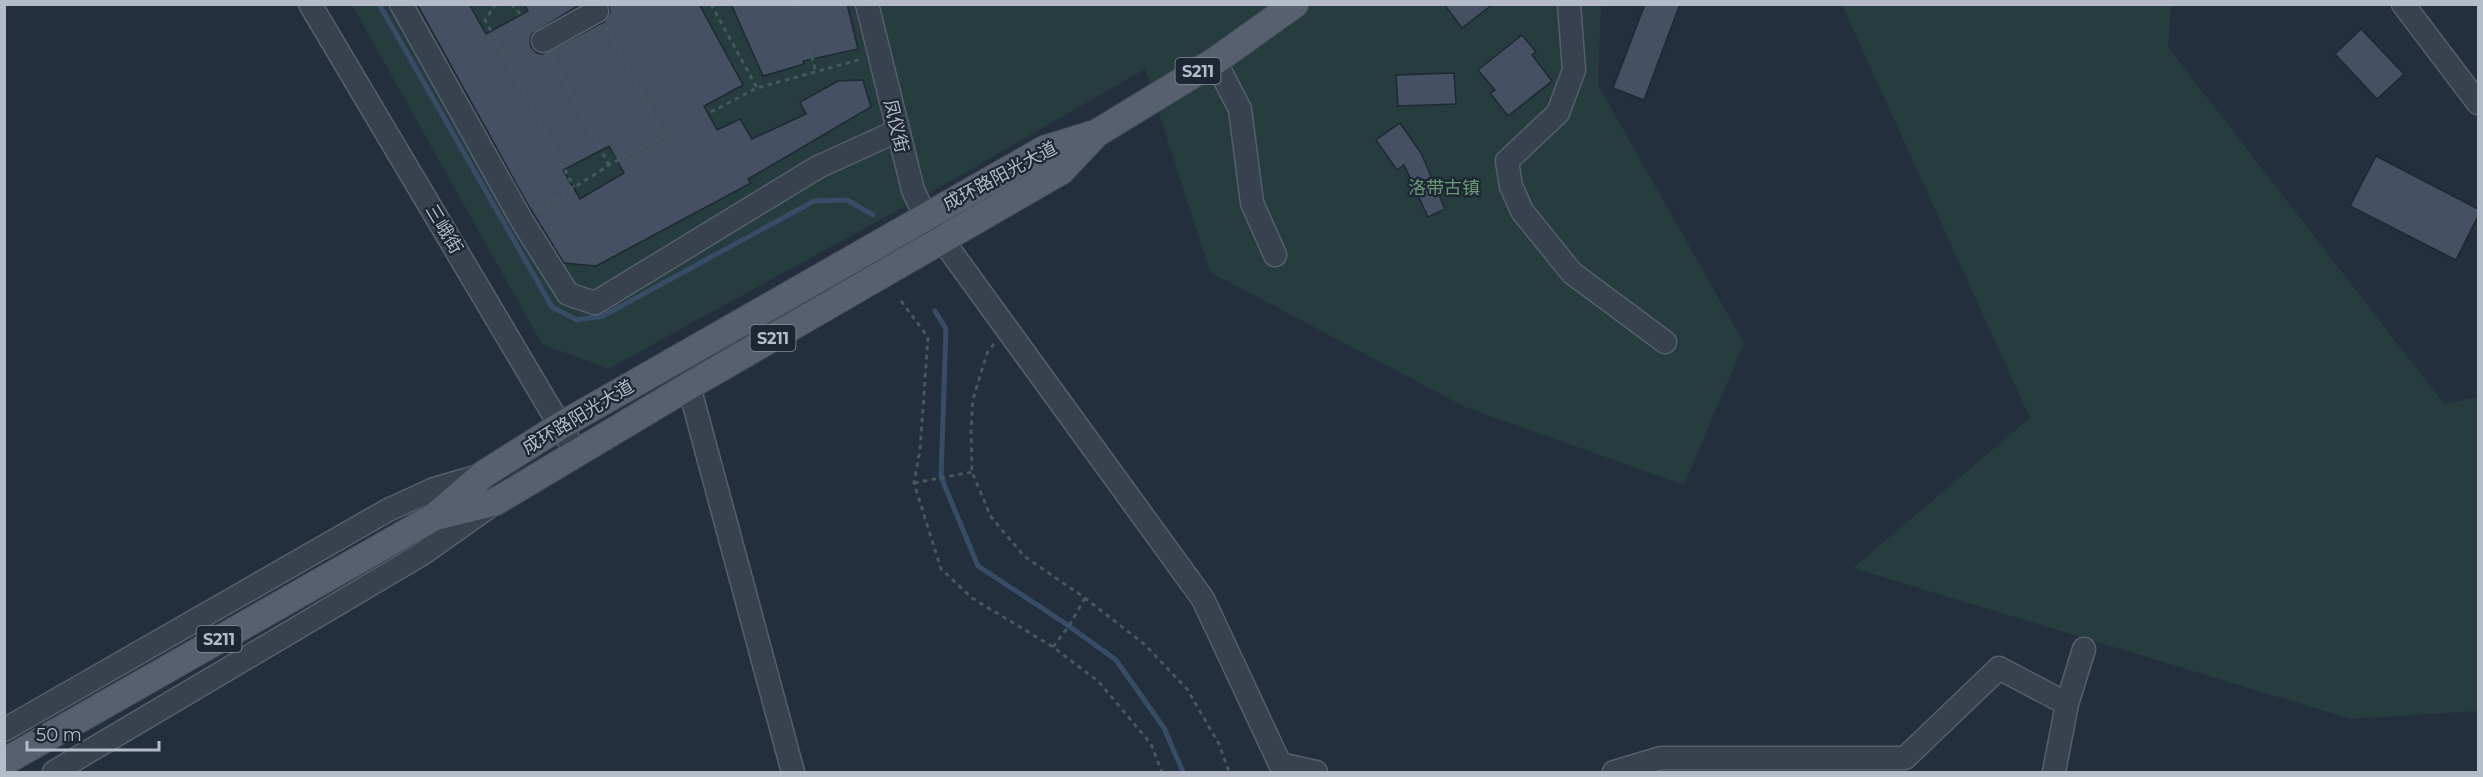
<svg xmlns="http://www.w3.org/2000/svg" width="2483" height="777" viewBox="0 0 2483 777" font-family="Montserrat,'Noto Sans SC',sans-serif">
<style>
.green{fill:#263c3f}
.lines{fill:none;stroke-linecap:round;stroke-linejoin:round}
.stream{stroke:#394c67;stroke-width:5}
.building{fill:#455162;stroke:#1f2835;stroke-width:1.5;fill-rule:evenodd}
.minor-casing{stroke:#565f6c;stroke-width:25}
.major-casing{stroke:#414a57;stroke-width:29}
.path{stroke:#44595c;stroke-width:3;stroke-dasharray:4.5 4.5;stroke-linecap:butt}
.minor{stroke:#38414e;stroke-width:22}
.major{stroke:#56606e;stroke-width:27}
.labels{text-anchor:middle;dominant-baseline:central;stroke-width:4.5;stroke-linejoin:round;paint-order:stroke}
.shield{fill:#1d2633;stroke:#878f9c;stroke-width:1.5}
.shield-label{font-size:16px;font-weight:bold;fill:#b4bcc9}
.street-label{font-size:18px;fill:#b4bcc9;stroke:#1d2633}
.park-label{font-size:18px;fill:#6b9a76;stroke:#1d2633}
</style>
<rect width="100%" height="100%" fill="#242f3e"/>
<path class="green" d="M352 5H1601L1598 85 1744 343 1684 485 1465 407 1210 272 1145 69 949 182 608 369 542 344Z
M1842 5H2171L2168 47 2444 404 2478 397V711L2351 719 1853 568 2030 418Z"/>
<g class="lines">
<path class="stream" d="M379 4 552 307 577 320 603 316 814 201 847 200 873 215
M935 311 946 329 941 477 978 566 1069 626 1116 660 1164 728 1183 772"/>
</g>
<path class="building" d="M417 4H469L486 34 528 11 524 4H581L532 34 530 40 531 47 537 53 543 54 604 22 610 12 609 4H699L743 85 704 106 717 130 740 119 752 139 806 114 800 102 838 81 863 80 871 107 748 179 751 183 596 266 564 263 528 205ZM609 146 624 173 580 199 563 170Z
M731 4H847L858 49 803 61 804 64 763 76Z
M1444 4H1493L1462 28Z
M1645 4H1680L1644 100 1613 88Z
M2361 29 2404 74 2377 99 2335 54Z
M1522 35 1536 52 1532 55 1552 81 1508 116 1490 93 1495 90 1478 70Z
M1454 73 1456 104 1398 106 1396 75Z
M1400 123 1421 153 1445 209 1428 217 1404 165 1397 170 1376 140Z
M2376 156 2478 209V216L2456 260 2350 206Z"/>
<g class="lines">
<defs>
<path id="minor" d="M310 4 577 454
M401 4 522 221 568 294 595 303 818 167 897 131
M867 4 913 190 925 216 1203 599 1280 764 1316 772
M1569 4 1574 70 1558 113 1507 161 1511 186 1522 211 1572 273 1665 342
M2403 4 2478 103
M543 41 597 11
M1215 61 1240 109 1252 203 1275 255
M689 386 793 772
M4 730 388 510 434 489 482 475
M54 772 422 554 490 506
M1614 772 1661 758H1905L1999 668 2067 704
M2054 772 2067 704 2084 649"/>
<path id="major" d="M438 516 495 502 689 386 1061 171 1096 134
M4 762 434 517 484 474 560 426 1045 149 1097 133 1215 61 1295 4"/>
</defs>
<use href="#minor" class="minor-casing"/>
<use href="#major" class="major-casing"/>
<path class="path" d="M496 4 485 20 574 187
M511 4 531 25
M711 4 757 88
M797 4 816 72
M606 27 663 136
M552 58 609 165
M539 210 609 165 757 88 862 59
M901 301 928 337 920 450 914 483 941 569 972 598 1053 647 1099 682 1151 744 1162 772
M994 344 987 353 973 399 971 429 972 472 991 517 1024 556 1085 598 1144 644 1187 689 1219 744 1229 772
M914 483 972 472
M1053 647 1069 626 1085 598"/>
<use href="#minor" class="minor"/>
<use href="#major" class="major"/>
</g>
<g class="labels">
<g class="shield">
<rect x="1175.5" y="58" width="45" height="26" rx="4.5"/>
<rect x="750.5" y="325" width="45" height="26" rx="4.5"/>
<rect x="196.5" y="626" width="45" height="26" rx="4.5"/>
</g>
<g class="shield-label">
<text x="1198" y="71">S211</text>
<text x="773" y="338">S211</text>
<text x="219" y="639">S211</text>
</g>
<g class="street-label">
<text transform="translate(896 126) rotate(76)">凤仪街</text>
<text transform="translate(1000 176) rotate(-28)">成环路阳光大道</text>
<text transform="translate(444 229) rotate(59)">三峨街</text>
<text transform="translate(578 417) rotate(-31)">成环路阳光大道</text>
</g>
<g class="park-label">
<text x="1444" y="188">洛带古镇</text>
</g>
</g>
<rect width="2483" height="777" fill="none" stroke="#b4bcc9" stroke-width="12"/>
<path d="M27 741v9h132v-9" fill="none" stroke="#b4bcc9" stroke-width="3"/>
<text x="36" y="741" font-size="18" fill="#b4bcc9" stroke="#1d2633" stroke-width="4.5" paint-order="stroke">50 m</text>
</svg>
